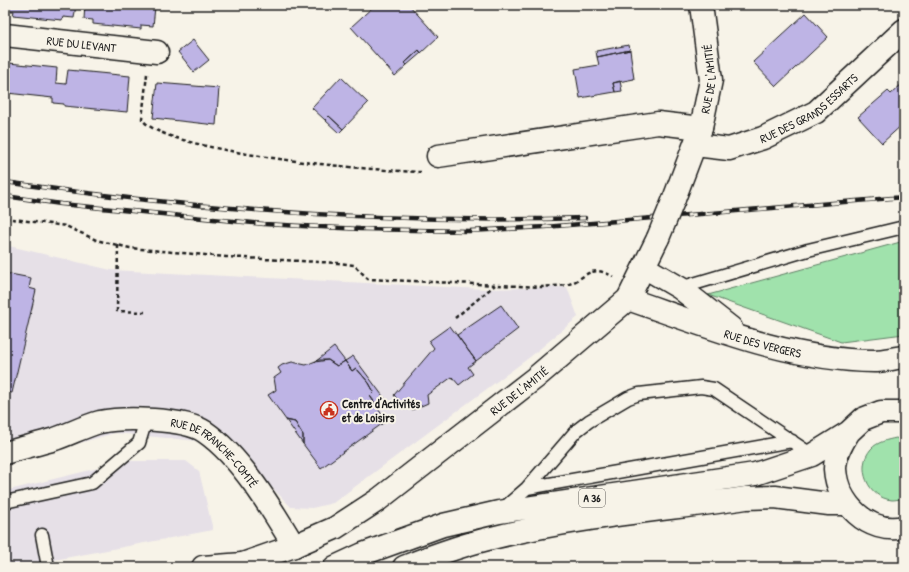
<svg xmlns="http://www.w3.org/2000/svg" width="909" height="572" viewBox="0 0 909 572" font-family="'Patrick Hand',sans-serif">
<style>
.built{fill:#e6e0e7}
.green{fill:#a0e2ac;stroke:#5e7f64}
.building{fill:#beb4e5;stroke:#1c1c1c}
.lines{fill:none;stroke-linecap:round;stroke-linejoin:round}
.lane-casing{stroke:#1c1c1c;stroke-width:15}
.street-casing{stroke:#1c1c1c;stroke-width:25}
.secondary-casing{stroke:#1c1c1c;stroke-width:25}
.primary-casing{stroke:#1c1c1c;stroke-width:25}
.path{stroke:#1c1c1c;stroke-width:2.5;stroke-dasharray:4 3;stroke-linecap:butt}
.lane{stroke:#f7f3e8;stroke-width:12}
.street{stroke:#f7f3e8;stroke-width:22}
.secondary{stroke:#f7f3e8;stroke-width:22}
.primary{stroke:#f7f3e8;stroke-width:22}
.rail-casing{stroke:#1c1c1c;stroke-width:4.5}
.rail{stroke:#f7f3e8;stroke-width:3;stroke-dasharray:9;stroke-linecap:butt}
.secondary-bridge-casing{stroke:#1c1c1c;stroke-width:25;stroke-linecap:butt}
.secondary-bridge{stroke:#f7f3e8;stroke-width:22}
.labels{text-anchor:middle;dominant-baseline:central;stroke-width:4;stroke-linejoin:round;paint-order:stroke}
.shield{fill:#f7f3e8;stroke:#5e5c59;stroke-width:1}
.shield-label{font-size:11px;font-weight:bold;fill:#1c1c1c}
.street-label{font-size:12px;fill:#1c1c1c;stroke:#f7f3e8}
.poi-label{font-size:12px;font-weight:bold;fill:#1c1c1c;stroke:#f7f3e8;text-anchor:start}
</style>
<rect width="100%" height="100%" fill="#f7f3e8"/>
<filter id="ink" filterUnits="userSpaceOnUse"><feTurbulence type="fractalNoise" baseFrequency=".025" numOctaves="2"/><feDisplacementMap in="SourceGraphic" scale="8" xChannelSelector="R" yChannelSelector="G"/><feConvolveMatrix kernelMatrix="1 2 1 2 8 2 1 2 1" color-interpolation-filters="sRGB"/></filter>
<g filter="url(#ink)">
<path class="built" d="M5 245 111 270 484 289 567 287 578 317 530 357 333 503 312 508 291 507 229 444 115 433 5 464Z
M127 461H186L199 471 213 530 17 567H5V491Z"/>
<path class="green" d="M904 241V334L841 342 708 295Z
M896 438 904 441V498C900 499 896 500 892 500 868 498 855 467 871 449 877 442 887 440 896 438Z"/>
<path class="building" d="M5 5H76L74 18 63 17 62 20 13 15 14 11H5Z
M85 5H144L155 7 153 26 141 25V29L93 24V20L84 19Z
M375 5H409L438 37 421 53 419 50 405 63 407 65 395 76 351 27Z
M806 13 828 37 776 86 753 62Z
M193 40 209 60 194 72 178 52Z
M629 45 630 50 597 57 596 51Z
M419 50 421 53 407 65 405 63Z
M630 50 634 79 613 83 615 92 580 98 575 69 599 65 597 57Z
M9 63 57 68 56 83 66 84 68 70 130 76 127 112 64 106V104L53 103V98L7 93V99H5V77H7Z
M341 77 368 103 343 129 329 116 325 120 312 108Z
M620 81 622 91 615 92 613 83Z
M904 82V123L882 143 858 117 888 91 891 94Z
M157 83 219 88 216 125 153 118Z
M329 116 343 129 339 133 325 120Z
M5 273 31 278 29 288 36 290 12 393 7 392 5 398Z
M501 305 518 329 476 361 457 335Z
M450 326 476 361 468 367 473 374 459 385 452 377 427 395 428 403 412 410 411 405 405 410 394 395 434 348 429 341Z
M334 347 345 361 337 366 328 360 315 362Z
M353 356 385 399 377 405 370 396 374 392 369 383 356 368 352 371 345 361Z
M318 360H328L337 366 345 361 352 371 356 368 369 383 374 392 370 396 386 421 321 468 303 444V435L295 422 286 420 268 395 276 390 274 378 281 373 278 368 282 365 292 362 306 365Z
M286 420 295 422 303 435V444Z"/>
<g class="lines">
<defs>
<path id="lane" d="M680 288 808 250 904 227
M527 488 792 441
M5 502 92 483 139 443 146 420
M504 508 527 488 576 431 589 421 628 398 639 394 701 387 714 389 812 455
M42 535 48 567"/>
<g id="street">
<path id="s1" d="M5 35 157 52"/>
<path id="s2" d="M695 145 729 149 763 138 816 112 904 30"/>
<path d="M438 156 658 123 701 128"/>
<path d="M644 267 680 288 731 328"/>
<path id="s3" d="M628 299C707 326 788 360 874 361 884 361 894 358 904 357"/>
<path id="s4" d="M5 453C22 448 38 444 55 439 70 434 85 426 100 422 123 417 185 418 205 432 240 456 272 509 294 546"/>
</g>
<g id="secondary">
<path id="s5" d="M674 199 701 128 711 80 701 5"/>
<path d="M203 567 243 564"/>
<path id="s6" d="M234 567 294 546 335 528 378 500 535 378 628 299 658 238"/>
</g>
<path id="primary" d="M849 432C842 443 835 455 835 469 837 503 868 535 904 527
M335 567 363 554 443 525 499 512 755 474 812 455 849 432 863 419 881 412H904
M404 567C434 555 465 544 496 537 577 517 664 510 746 498L775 497 829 504H847"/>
</defs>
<use href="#lane" class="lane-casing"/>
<use href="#street" class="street-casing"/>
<use href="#secondary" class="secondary-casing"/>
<use href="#primary" class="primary-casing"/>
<path class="path" d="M147 74 142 119C163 153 376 171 421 172
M5 218 66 226 96 240 130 248 226 257 338 263 354 265 368 279 541 287C549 286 558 286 566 285 586 280 588 262 614 277
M118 245 117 311 145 312
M455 318 495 285
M84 567 98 565V567"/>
<use href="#lane" class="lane"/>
<use href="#street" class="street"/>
<use href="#secondary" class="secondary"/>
<use href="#primary" class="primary"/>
<defs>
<path id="rail" d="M5 182C196 210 392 224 585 218
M5 196 61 204 264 224 360 229 469 231 545 227 904 197"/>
</defs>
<use href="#rail" class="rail-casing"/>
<use href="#rail" class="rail"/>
<defs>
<path id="secondary-bridge" d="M658 238 674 199"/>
</defs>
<use href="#secondary-bridge" class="secondary-bridge-casing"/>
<use href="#secondary-bridge" class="secondary-bridge"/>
</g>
</g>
<defs>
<symbol id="civic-ring" viewBox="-11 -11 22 22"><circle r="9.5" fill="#f7f3e8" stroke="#c8321e" stroke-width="1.5"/><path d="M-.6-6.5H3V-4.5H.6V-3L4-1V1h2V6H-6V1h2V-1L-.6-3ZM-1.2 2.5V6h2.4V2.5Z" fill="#c8321e"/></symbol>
</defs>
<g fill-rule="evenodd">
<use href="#civic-ring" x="319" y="400" width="20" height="20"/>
</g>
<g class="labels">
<rect class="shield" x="579" y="489" width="26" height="18" rx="3"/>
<g class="shield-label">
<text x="592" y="498">A 36</text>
</g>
<g class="street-label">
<text stroke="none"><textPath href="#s1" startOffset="77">RUE DU LEVANT</textPath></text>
<text stroke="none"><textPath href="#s5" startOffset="126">RUE DE L'AMITIÉ</textPath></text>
<text stroke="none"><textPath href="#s2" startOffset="125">RUE DES GRANDS ESSARTS</textPath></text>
<text stroke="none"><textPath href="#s3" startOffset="142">RUE DES VERGERS</textPath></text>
<text stroke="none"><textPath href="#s6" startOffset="338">RUE DE L'AMITIÉ</textPath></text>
<text stroke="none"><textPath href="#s4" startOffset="226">RUE DE FRANCHE-COMTÉ</textPath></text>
</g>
<g class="poi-label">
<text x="342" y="403">Centre d'Activités<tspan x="342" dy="14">et de Loisirs</tspan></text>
</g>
</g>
<rect width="909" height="572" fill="none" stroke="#f7f3e8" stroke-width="20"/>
<rect x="10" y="10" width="889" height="552" fill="none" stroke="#1c1c1c" stroke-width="1.5" filter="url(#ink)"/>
</svg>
